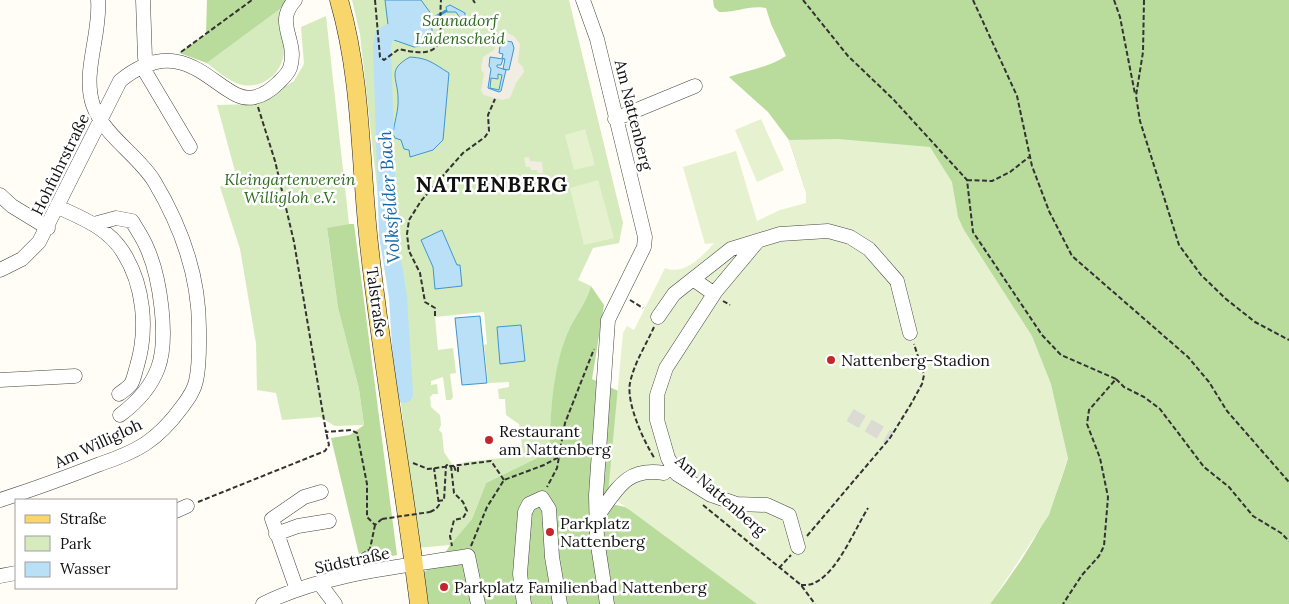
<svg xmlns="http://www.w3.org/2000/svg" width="1289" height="604" viewBox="0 0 1289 604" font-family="Lora,serif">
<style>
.green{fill:#d5ebbd;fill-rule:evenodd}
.forest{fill:#b9dc9c}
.pitch{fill:#e6f2cf}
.plaza{fill:#f1ede2;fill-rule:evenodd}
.water{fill:#b9e0f7;stroke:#3f96cf;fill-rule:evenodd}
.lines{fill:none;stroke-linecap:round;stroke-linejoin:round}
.stream{stroke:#3f96cf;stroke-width:3}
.river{stroke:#b9e0f7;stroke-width:18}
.minor-tunnel{stroke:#dbdad3;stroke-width:14;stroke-dasharray:14 7;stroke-linecap:butt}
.minor-casing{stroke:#444;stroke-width:15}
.major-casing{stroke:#222;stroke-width:19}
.path{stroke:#333;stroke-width:2;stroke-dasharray:5 2.5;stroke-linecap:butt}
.minor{stroke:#fff;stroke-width:14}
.major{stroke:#f9d66b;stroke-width:18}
.path-bridge{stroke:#333;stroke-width:2;stroke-dasharray:5 2.5;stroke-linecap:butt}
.poi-dot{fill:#c4262e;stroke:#fff;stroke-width:2}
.labels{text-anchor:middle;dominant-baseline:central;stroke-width:5;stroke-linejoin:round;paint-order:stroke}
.park-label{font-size:16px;font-style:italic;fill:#2f6b1f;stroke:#fff}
.street-label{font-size:16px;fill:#111;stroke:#fff}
.poi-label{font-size:16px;fill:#111;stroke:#fff;text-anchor:start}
.water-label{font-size:18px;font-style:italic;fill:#1768a6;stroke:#fff}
.district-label{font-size:21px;font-weight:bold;letter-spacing:1px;fill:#111;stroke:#fff}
</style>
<rect width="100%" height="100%" fill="#fffdf5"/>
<path class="green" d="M352 0H569L623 223 619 243 593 248 578 280 591 286C586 304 574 317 567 334 553 373 551 412 549 452L486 483 472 519 450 545 417 548 360 34ZM484 312 487 344 484 345 488 383 509 382V387L498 389 499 399H505L506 415 519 424 522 445 513 457 464 462 459 466 454 467 444 452 442 433 439 430 441 425 440 415 431 407 430 397 433 394H438L437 384 431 385V381L443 377 446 400H451L453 397 450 374 456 373 453 348 438 350 435 317Z
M280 9C277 24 284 35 284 50 284 73 261 91 239 84 227 80 216 70 207 63Z
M326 16 349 224 327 229 338 308 359 389 364 425 335 426 320 417 282 420 276 393 257 390 256 343 240 249 220 187 236 175 217 105 255 104 272 95 294 81 304 64 301 27Z"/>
<path class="forest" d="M207 0H286L280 9 207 63 179 53 206 34Z
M713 0H1289V604H990C1028 553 1050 519 1068 458L806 203V192L789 140 768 112 729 77C748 70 770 67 786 56L771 24 766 8C748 5 736 13 719 12L714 7Z
M349 224H354L397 555 361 563 331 438 350 435 364 425 359 389 338 308 327 228Z
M591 286 604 305 592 379 625 394 607 503 625 507 798 604H427L423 573 441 560 450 545 472 519 486 483 549 452C551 412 552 372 567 334 574 317 586 304 591 286Z"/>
<path class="pitch" d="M761 119 784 170 757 182 735 130Z
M585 129 595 165 574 170 565 135Z
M838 139 930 147 952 182 958 217 964 230 1032 336 1051 384 1068 458 1049 515 990 604H757L608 494 623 333 627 326 634 330 665 268C684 276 703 256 714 243L705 244 683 167 736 151 757 221 780 210 806 203V192L789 140Z
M598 180 614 238 584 245 570 188Z"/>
<path class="plaza" d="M505 32 514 36 520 44 518 62 523 67 524 72 516 83 510 98 502 100 484 95 481 91 484 74 481 69 483 57 494 50 500 34ZM501 40 511 42 514 48 509 70 503 68 505 59 503 58V54L499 53ZM490 57 502 59 501 65H497V68L506 70 501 90 498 92 488 88 491 69 489 66Z
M529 157 530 161 542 162 543 173H538L537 170H531L530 167H526L524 158Z"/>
<path class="water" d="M385 0H421L432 15V31L420 46 414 47 394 40 389 33Z
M450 5 465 13V20L462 21 456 12H447L446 7Z
M501 40 512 42 514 48 509 70 503 69 505 59 502 58 503 54 499 53Z
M410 57C429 58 434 64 449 73L443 140 433 150 410 157 409 150 404 149 401 140 395 138 393 134C394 123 399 110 398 98 398 78 386 70 410 57Z
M490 57 503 59 501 65H497V67L506 70 501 91 499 92 488 88 491 69 489 66ZM498 74 502 75 499 90 490 88 491 78 498 79Z
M442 230 457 265H460L462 286 435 289 433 267 421 240Z
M480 316 487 383 462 385 455 318Z
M521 325 525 361 500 364 497 327Z"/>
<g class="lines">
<path class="stream" d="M432 19 446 11"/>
<path class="river" d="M389 33 384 36 382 47 388 235 398 297 404 394"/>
<path class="minor-tunnel" d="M850 415 890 438"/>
<defs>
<path id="minor" d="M143 0 145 58 151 64
M583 0 597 39 645 237 644 247 608 320 596 495 597 539 607 604
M143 68 190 147
M615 119 695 86
M0 195 12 206 48 228
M58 207C82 218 108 228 123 252 144 285 148 329 137 366 135 372 134 379 131 384 128 388 123 391 119 394
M94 224 116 218 132 221C137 230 143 238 147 248 160 277 169 338 158 368 151 387 136 403 120 415
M757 242 716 291 666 368 657 395V420L668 458 677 474 711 495 737 504 767 505 789 515 798 547
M0 270 22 259 39 242 120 81C190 24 220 107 255 97 264 95 272 89 278 83 282 79 288 74 290 68 299 40 273 24 295 0
M693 279 710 291
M658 317 674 294 731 249 780 234 828 231 850 237 869 249 897 281 910 333
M0 380 75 376
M0 500C34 489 67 477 100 464 115 459 131 453 145 444 160 434 171 422 182 407 188 399 194 391 196 381 200 364 199 345 199 328 199 276 181 226 154 181 137 154 104 136 93 105 82 72 101 34 98 0
M176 511 187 506
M596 518C617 490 625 467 664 473
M276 534 298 526 329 521
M0 576 16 573
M320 584 335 604
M297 590 272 519 304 497 321 492
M263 604C325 573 401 567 468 556L478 604
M524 604 520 574 525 512 529 504 542 498 549 509 552 557 560 604"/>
<path id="major" d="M339 0C362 79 360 163 369 244 382 364 404 484 419 604"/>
</defs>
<use href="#minor" class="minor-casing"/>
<use href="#major" class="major-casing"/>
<path class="path" d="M375 0 380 57 384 60 399 49C452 62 438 34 441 0
M473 0 475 3
M803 0 848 56 893 99 967 180 973 232 1042 335 1061 355 1116 379 1089 410 1087 424 1100 458 1108 497 1104 546 1099 556 1082 575 1063 604
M973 0 1017 96 1032 166 1049 211 1072 256 1188 357 1209 382 1227 411 1289 482
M1114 0 1120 17 1135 94
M1144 0 1143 52 1136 96 1140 121 1179 245 1201 275 1226 299 1255 322 1289 340
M181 52 252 0
M258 107 275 161 294 242 326 432 351 430 357 433 367 484V517L375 525 382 519
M967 180 992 181 1010 172 1029 157
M630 300 643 308
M723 301 730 305
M435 316V308L425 302 420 273 409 251 407 234 409 220 421 201 447 171 463 153 485 137 489 131 488 115 495 99
M654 327C646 345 634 363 630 383 626 403 644 442 655 459
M1116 379 1124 387 1144 397 1160 409 1204 467 1229 487 1253 516 1281 533 1289 541
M559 456 565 423 594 349
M413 463 428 469 491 461 504 480
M451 466 454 493 463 502 467 511 463 518 454 520 450 536 452 546
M454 466 456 472 458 471V465
M198 502 325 451 329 445 326 432
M703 505 801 585 815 604
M430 512 436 509 439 505 434 468
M807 536 890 438 911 404 922 384 924 375 914 344
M471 546 487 507 504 480 544 465 559 457 557 468 547 487
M349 563 370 549 375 525
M779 568 791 555
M801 585C806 585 812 585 816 582 838 571 855 529 868 508"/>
<use href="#minor" class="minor"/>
<use href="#major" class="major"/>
<path class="path-bridge" d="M438 501 444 500 446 466 449 463
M382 519 430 512"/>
</g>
<g class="poi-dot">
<circle cx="831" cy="360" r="5"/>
<circle cx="489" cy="440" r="5"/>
<circle cx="550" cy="532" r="5"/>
<circle cx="444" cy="587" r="5"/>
</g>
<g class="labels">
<g class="park-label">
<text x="460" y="20">Saunadorf<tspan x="460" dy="18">Lüdenscheid</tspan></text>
<text x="290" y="179">Kleingartenverein<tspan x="290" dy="18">Willigloh e.V.</tspan></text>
</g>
<g class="street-label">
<text transform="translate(634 115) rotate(76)">Am Nattenberg</text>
<text transform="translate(60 164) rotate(-64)">Hohfuhrstraße</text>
<text transform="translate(377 302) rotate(82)">Talstraße</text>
<text transform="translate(98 443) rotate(-25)">Am Willigloh</text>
<text transform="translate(721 495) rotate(41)">Am Nattenberg</text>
<text transform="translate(352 560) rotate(-12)">Südstraße</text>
</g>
<g class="poi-label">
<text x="841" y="360">Nattenberg-Stadion</text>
<text x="499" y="431">Restaurant<tspan x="499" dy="18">am Nattenberg</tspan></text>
<text x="560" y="523">Parkplatz<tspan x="560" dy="18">Nattenberg</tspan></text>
<text x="454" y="587">Parkplatz Familienbad Nattenberg</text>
</g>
<g class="water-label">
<text transform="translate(389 197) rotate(-94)">Volksfelder Bach</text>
</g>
<g class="district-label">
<text x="492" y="184">NATTENBERG</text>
</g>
</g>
<rect x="15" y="499" width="162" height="90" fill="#ffffff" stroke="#a0a0a0"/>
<rect x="25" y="515" width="25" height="8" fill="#f9d66b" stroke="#a0a0a0"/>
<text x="60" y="524" font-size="15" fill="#111111">Straße</text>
<rect x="25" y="536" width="25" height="15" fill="#d5ebbd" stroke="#a0a0a0"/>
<text x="60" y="549" font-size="15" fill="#111111">Park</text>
<rect x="25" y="562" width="25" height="15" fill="#b9e0f7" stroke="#a0a0a0"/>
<text x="60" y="574" font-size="15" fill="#111111">Wasser</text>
</svg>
